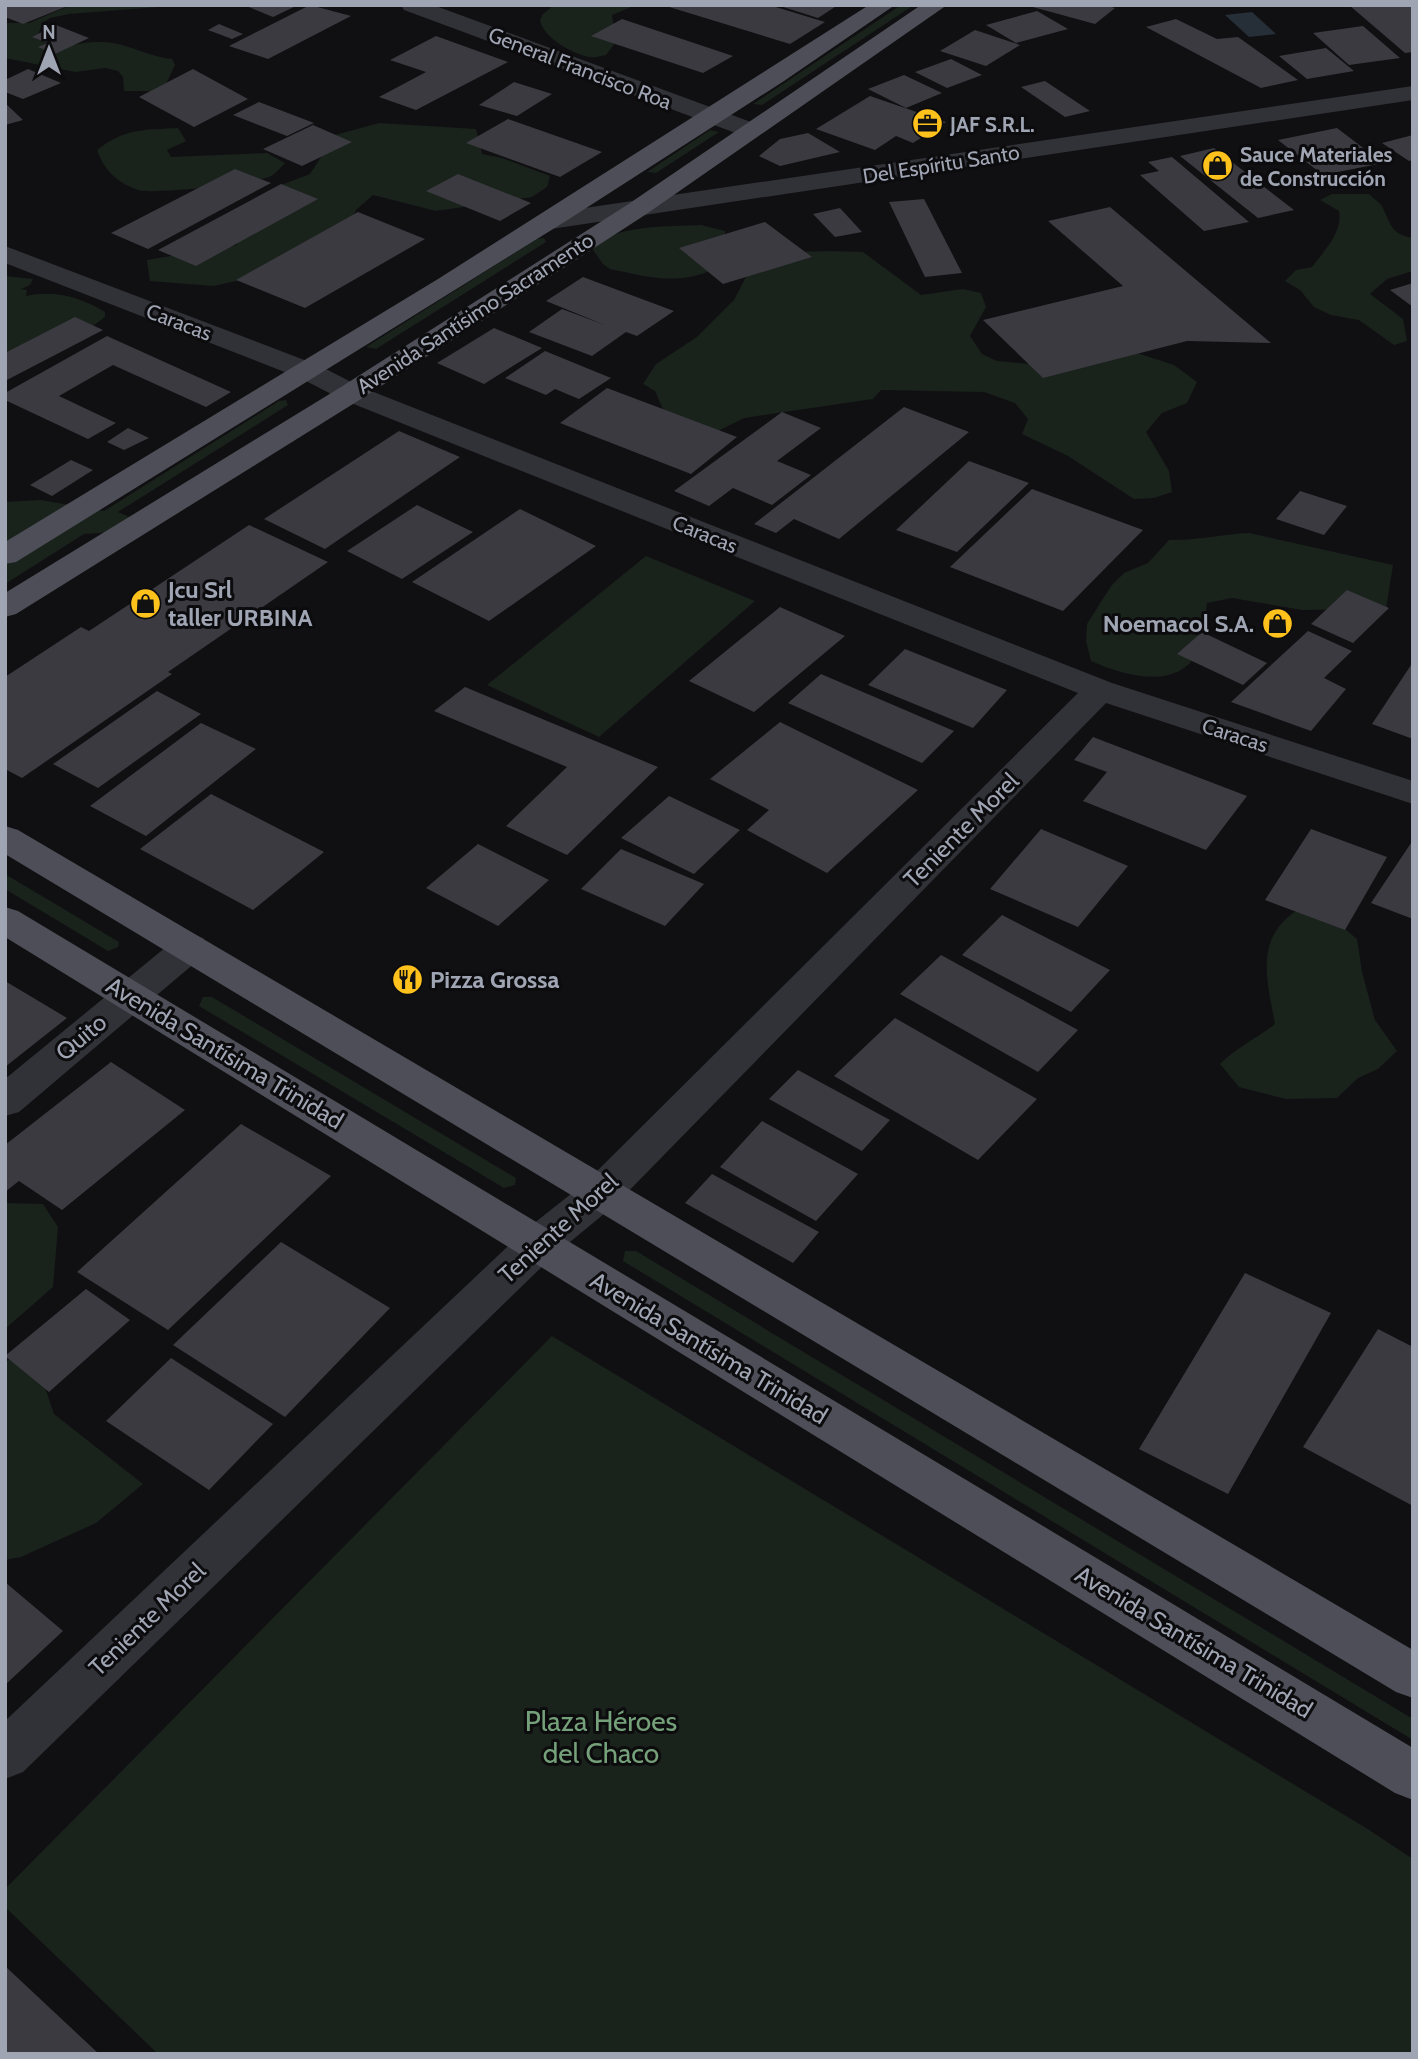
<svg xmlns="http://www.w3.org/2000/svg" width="1418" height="2059" viewBox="0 0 1418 2059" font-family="Cabin,sans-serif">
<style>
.green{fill:#1a221c}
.water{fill:#262e37}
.building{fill:#3a3a40}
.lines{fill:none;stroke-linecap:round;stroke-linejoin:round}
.minor{fill:#313237;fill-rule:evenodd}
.major{fill:#4d4e57;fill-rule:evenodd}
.labels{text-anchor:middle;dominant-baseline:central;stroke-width:6;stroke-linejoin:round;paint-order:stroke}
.far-street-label{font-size:21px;fill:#a0a5b4;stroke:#0c0b0d}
.far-poi-label{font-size:21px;font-weight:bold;fill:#a0a5b4;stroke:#0c0b0d;text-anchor:start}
.poi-label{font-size:24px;font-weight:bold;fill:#a0a5b4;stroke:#0c0b0d;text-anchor:start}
.street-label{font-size:24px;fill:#a0a5b4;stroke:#0c0b0d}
.near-park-label{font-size:28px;fill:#75a17a;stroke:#0c0b0d}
</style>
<rect width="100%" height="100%" fill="#101012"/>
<path class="green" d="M71 5H184L69 14 50 18 42 23 38 36C51 54 78 42 96 42 126 41 145 56 172 59L175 65 165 86 153 91H124L123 77 118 71 105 68 75 72 5 58V23H29Z
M554 5H636L612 15 616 42 606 55C600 56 595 58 589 57 573 54 543 38 540 20L543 14Z
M901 5H914L762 105 753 104Z
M379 123 476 129 482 154 502 158 550 176 547 187 532 197 436 211 373 195 356 210 348 227 240 280 214 286 150 281 147 260 237 245 238 230 276 187 310 174 335 135Z
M178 128 186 141 167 150 171 157 267 153 285 163C281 167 275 175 269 177 251 183 155 195 138 190 117 183 104 170 97 150 125 128 144 130 178 128Z
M710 130 719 132 656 173 647 172Z
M1332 194H1369C1373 198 1379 202 1382 206 1391 224 1390 234 1413 238V271L1387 279 1370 294 1403 319 1407 341 1394 345 1359 320 1331 315 1314 307 1300 290 1285 281 1296 270 1312 267C1324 251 1343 232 1339 211L1320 200Z
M701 225 725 231V239L707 272C674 285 644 276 610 269L603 264 591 247C620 224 665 227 701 225Z
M544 238 546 242 376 349 366 347 537 239Z
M830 251 863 252 921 295 963 289 981 293 986 307 970 336 982 354 997 361 1028 364H1084L1131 351 1174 365 1197 382 1187 403 1162 413 1146 432 1169 471 1172 492 1154 498 1134 499 1068 456 1022 434 1028 419 1015 403 984 392 881 390 873 399 744 418 718 431 665 414 655 391 643 384 656 364 697 337 734 300 749 271 792 252Z
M5 276 33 279 30 285 21 289 27 290 26 296C55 290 80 297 105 312V317L94 325 5 356Z
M286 400 288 405 118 512 134 519 116 532 84 534 5 584V502L41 500 104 511 279 401Z
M1249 533 1393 565 1386 609 1302 610 1232 598 1207 603C1205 617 1205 634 1200 646 1183 693 1124 676 1091 661L1086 641 1087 624 1111 586 1124 573 1148 563 1169 540C1196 541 1221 534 1249 533Z
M646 556 755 601 599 737 487 685Z
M5 874 119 942 118 947 108 951 5 889Z
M1296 911 1332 918 1357 939 1362 972 1375 1020 1397 1051 1378 1069 1358 1078 1337 1098 1286 1099 1239 1087 1220 1064C1236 1048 1257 1038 1275 1024 1267 981 1254 939 1296 911Z
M203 997H212L516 1178 515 1185 504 1188 199 1006Z
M5 1203 43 1204 58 1227 53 1287 5 1329Z
M625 1251H636L1413 1719V1740L623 1261Z
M552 1336 1366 1828 1413 1859V2054H158L5 1907V1889Z
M9 1360 37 1364 54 1414 143 1484 96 1523 21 1557 5 1560V1362Z"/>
<path class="water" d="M1252 12 1276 34 1249 37 1225 15Z"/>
<path class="building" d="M11 5H70L23 24 5 17V8Z
M244 5H298L273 17Z
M310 5 351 16 268 59 229 46Z
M769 5 825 22 790 44 666 6Z
M777 5H838L818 18Z
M1104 5 1115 8 1095 24 1029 6Z
M1349 5H1413V52L1405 53Z
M1037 11 1068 29 1016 43 986 25Z
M622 19 733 56 703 73 591 36Z
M1176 19 1217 39 1238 37 1298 80 1261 88 1146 27Z
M219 24 243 34 232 39 208 30Z
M56 25 89 38 55 54 38 47 48 43 32 37Z
M1363 26 1400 58 1349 65 1313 33Z
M975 30 1020 45 986 66 940 51Z
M436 36 508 62 416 110 379 97 426 72 390 60Z
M1326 48 1354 71 1307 79 1279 56Z
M951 59 982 75 947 88 915 72Z
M28 69 61 83 23 99 5 92V80Z
M193 69 248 99 194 127 139 97Z
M904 75 942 93 906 108 868 89Z
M1045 81 1090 111 1065 117 1021 87Z
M514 82 552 94 517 116 479 105Z
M870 96 902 107 946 122 913 143 896 136 875 150 816 129Z
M259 102 314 123 287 136 233 115Z
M5 103 23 120 5 125Z
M508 119 602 152 560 177 466 143Z
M313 125 352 142 302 166 263 149Z
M1337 128 1383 163 1323 175 1278 140Z
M808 133 840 152 780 166 759 156 780 139Z
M1413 135V160L1409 161 1382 143Z
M1214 148 1294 210 1258 218 1180 156Z
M1172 157 1249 222 1204 231 1140 175 1159 171 1148 162Z
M235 169 271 183 148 249 111 233Z
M458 174 531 203 500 221 426 191Z
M281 184 318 199 196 266 158 250Z
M924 199 962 273 925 277 889 202Z
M1110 207 1271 343 1187 341 1043 378 983 320 1123 286 1048 221Z
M840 208 862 232 835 237 813 214Z
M358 212 425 239 305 308 236 280Z
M765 222 812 257 723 284 679 248Z
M583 277 674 311 637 336 626 332 592 356 529 332 562 309 605 325 546 301Z
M1413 283V307L1390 290Z
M75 317 103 330 5 381V353Z
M494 328 542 348 484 384 437 363Z
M107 336 231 392 206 407 113 365 59 396 116 423 88 439 5 400V393Z
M545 351 611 378 579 399 555 389 546 395 505 378Z
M607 388 737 437 691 474 560 423Z
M904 407 969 432 839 539 794 519 776 533 754 524Z
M782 412 821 428 777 461 811 475 772 505 733 488 709 506 674 491Z
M128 428 149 438 124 450 107 442Z
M399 431 460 457 325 549 264 519Z
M71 460 93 470 52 496 30 485Z
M969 461 1029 483 957 552 896 530Z
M1032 489 1143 530 1063 611 950 567Z
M1300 491 1347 506 1324 535 1276 519Z
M417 505 473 532 402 579 347 551Z
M520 509 596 546 489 621 412 582Z
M249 525 328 562 168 672 172 674 22 778 5 769V677L81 627 89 631Z
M1347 590 1389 608 1353 643 1311 624Z
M780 607 845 636 754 712 689 681Z
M1308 631 1352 651 1324 678 1346 689 1311 731 1231 702Z
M1202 632 1267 663 1243 685 1177 654Z
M905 649 1007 690 973 728 868 685Z
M1413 662V739L1372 724Z
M821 674 954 731 922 763 788 703Z
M465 687 658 767 567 855 506 826 567 767 434 711Z
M157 691 201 714 98 788 53 764Z
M780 722 918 790 827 873 747 830 769 810 710 779Z
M201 723 256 749 146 836 90 806Z
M1093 737 1247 796 1206 850 1083 801 1107 772 1074 760Z
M211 794 324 852 253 910 140 849Z
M669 796 740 830 694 874 621 838Z
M1041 829 1128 866 1078 927 990 889Z
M1311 829 1387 857 1345 930 1265 900Z
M1413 840V919L1371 903Z
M478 844 549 880 498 926 426 888Z
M621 849 704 884 665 926 581 889Z
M1002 915 1110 970 1071 1012 962 955Z
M941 955 1078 1030 1038 1072 900 994Z
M5 981 67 1018 5 1067Z
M895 1018 1037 1099 978 1160 834 1076Z
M111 1062 185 1110 62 1210 19 1181 5 1192V1145Z
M798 1070 890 1120 862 1151 769 1099Z
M762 1121 858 1174 816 1221 720 1167Z
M241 1124 331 1176 168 1330 77 1272Z
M712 1174 819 1232 793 1263 685 1203Z
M281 1242 390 1308 285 1417 173 1345Z
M1245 1273 1331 1313 1228 1494 1139 1449Z
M86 1289 130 1320 49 1392 5 1356Z
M1378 1329 1413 1347V1506L1303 1447Z
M171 1358 273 1424 209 1490 106 1421Z
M5 1582 63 1631 5 1685Z
M5 1966 99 2054H5Z"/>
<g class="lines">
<path class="minor" d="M401 5H433L759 125 762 130 759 135 750 137 741 135 404 10Z
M1413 86V100L551 229 542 226 538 221 542 216 551 213Z
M5 246 320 366 361 387 1112 683 1413 781V804L1106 703 616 1204 553 1256 23 1772 5 1779V1721L523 1232 586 1182 1078 693 341 399 300 378 5 263Z
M190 934 203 938 209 947 203 956 19 1112 5 1116V1079L177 938Z"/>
<path class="major" d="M869 5H895L784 81 566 221 16 562 5 564V542L438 279Z
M921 5H947L645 215 361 399 16 614 5 617V593L341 387 627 205Z
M5 826 18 830 1413 1650V1698L1396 1692 5 854Z
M5 907 18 911 1413 1748V1800L1395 1793 5 937Z"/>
</g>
<defs>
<symbol id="office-disc" viewBox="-11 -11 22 22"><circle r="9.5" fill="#ffc11b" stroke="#0c0b0d"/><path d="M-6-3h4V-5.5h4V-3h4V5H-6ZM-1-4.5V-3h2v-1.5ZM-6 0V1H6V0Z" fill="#111"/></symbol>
<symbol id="shop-disc" viewBox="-11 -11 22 22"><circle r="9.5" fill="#ffc11b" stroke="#0c0b0d"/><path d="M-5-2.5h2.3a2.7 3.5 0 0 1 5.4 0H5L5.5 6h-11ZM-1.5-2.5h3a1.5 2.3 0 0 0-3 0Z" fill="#111"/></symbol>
<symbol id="restaurant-disc" viewBox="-11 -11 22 22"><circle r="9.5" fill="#ffc11b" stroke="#0c0b0d"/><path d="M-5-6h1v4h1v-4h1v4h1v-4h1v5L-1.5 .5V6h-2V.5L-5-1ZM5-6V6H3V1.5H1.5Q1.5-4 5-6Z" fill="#111"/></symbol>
</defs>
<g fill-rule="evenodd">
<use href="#office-disc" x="910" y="106" width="35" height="35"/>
<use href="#shop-disc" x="1200" y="148" width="35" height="35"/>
<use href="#shop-disc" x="128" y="586" width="35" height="35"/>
<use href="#shop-disc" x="1260" y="606" width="35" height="35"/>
<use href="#restaurant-disc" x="390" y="962" width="35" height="35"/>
</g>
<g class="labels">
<g class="far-street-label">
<text transform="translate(580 68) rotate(21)">General Francisco Roa</text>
<text transform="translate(941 164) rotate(-9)">Del Espíritu Santo</text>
<text transform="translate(475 313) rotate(-33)">Avenida Santísimo Sacramento</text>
<text transform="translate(179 322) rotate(21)">Caracas</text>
<text transform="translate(705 534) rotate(22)">Caracas</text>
<text transform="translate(1235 735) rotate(18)">Caracas</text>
</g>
<g class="far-poi-label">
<text x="950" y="124">JAF S.R.L.</text>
<text x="1240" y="154">Sauce Materiales<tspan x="1240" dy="24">de Construcción</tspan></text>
</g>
<g class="poi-label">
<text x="168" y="589">Jcu Srl<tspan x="168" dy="28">taller URBINA</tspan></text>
<text x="1254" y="623" text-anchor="end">Noemacol S.A.</text>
<text x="430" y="979">Pizza Grossa</text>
</g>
<g class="street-label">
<text transform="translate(961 830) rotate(-45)">Teniente Morel</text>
<text transform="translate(81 1037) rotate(-40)">Quito</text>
<text transform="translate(225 1053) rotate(31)">Avenida Santísima Trinidad</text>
<text transform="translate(558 1228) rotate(-42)">Teniente Morel</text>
<text transform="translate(709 1348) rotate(31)">Avenida Santísima Trinidad</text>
<text transform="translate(147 1619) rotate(-44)">Teniente Morel</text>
<text transform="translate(1194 1642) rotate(31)">Avenida Santísima Trinidad</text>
</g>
<g class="near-park-label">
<text x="601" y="1721">Plaza Héroes<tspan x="601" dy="32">del Chaco</tspan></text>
</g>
</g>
<rect width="1418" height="2059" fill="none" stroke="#a0a5b4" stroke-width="14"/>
<g transform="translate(49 49)" stroke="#0c0b0d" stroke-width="5" paint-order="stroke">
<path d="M0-5L12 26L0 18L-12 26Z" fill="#a0a5b4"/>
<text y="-10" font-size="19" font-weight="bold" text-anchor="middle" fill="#a0a5b4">N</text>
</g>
</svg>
